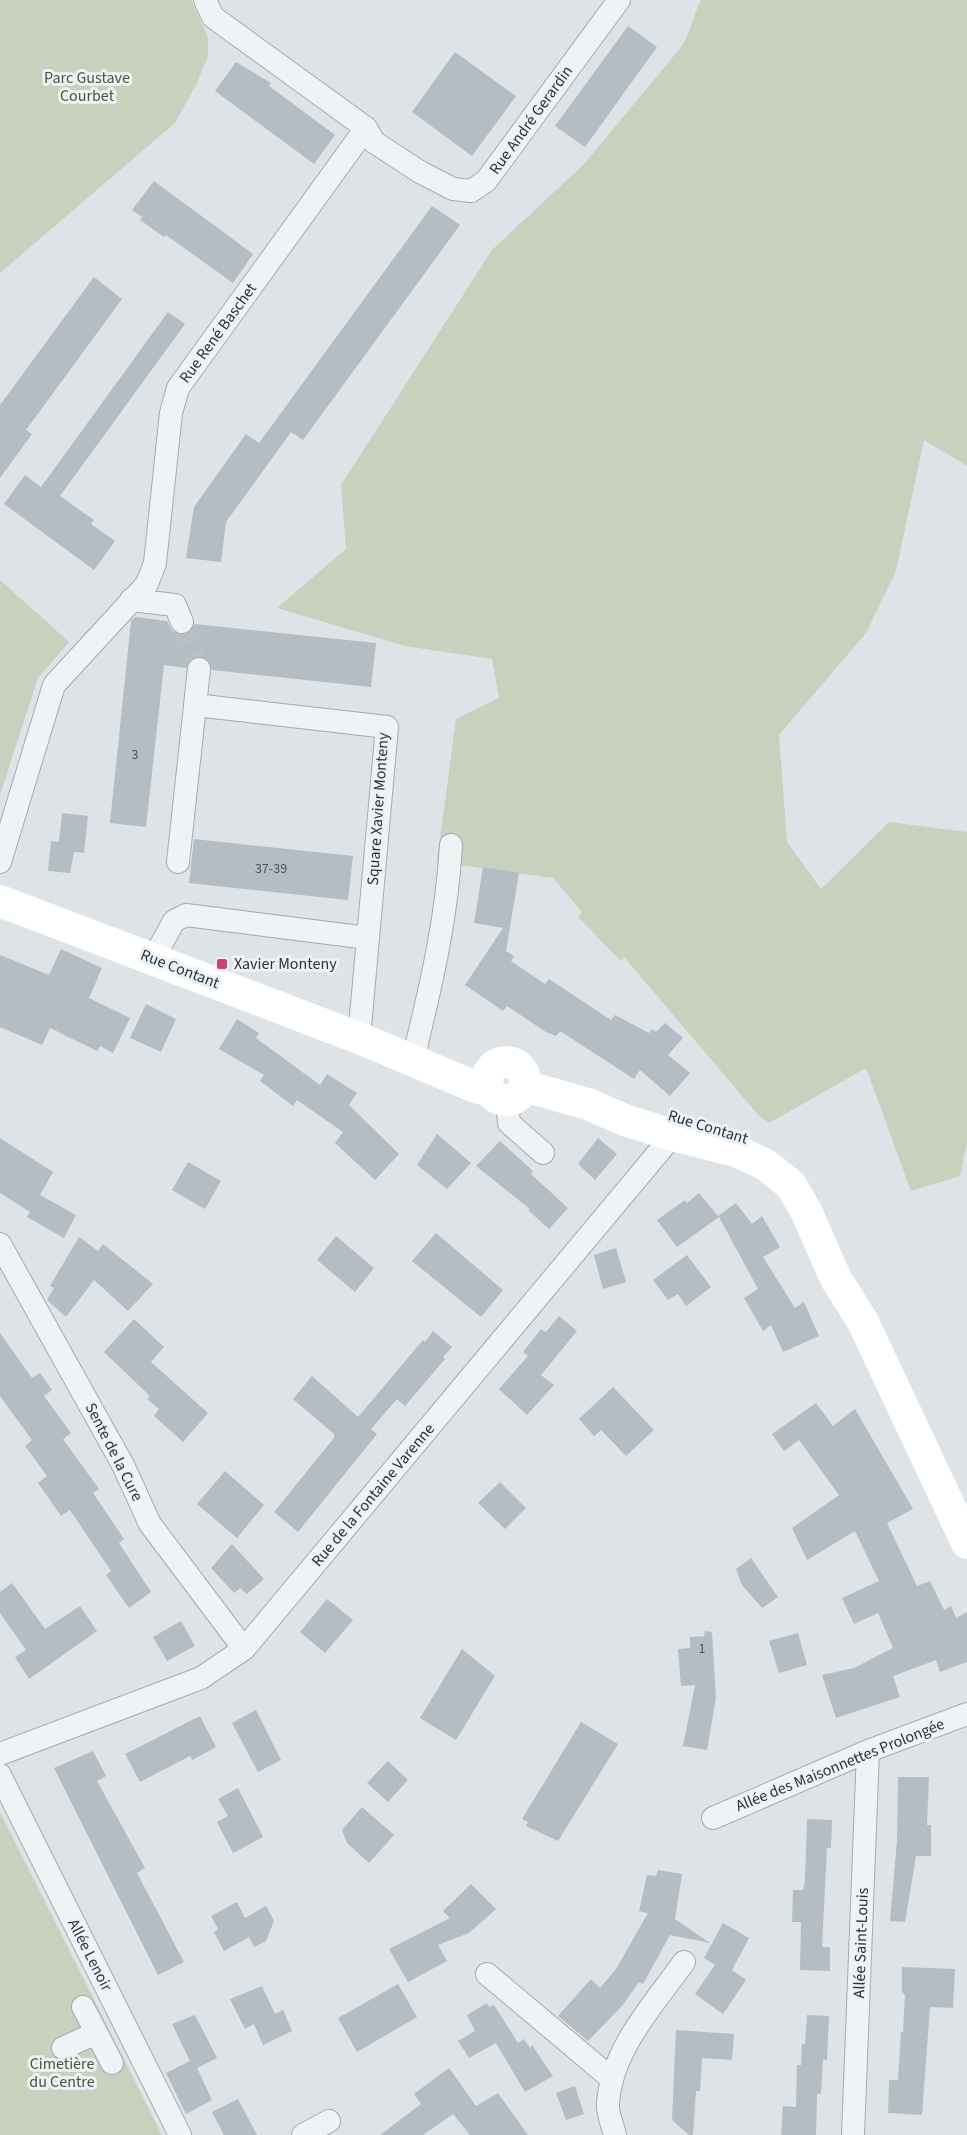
<svg xmlns="http://www.w3.org/2000/svg" width="967" height="2135" viewBox="0 0 967 2135" font-family="'Source Sans 3',sans-serif">
<style>
.green{fill:#c7d1be}
.building{fill:#b4bdc3}
.lines{fill:none;stroke-linecap:round;stroke-linejoin:round}
.street-tunnel{stroke:#b9c0c5;stroke-width:22;stroke-dasharray:22 11;stroke-linecap:butt}
.street-casing{stroke:#a3abb1;stroke-width:24}
.street{stroke:#f0f3f5;stroke-width:22}
.secondary{stroke:#fff;stroke-width:32}
.poi-dot{fill:#cc4274;stroke:#ecf2f5;stroke-width:2}
.labels{text-anchor:middle;dominant-baseline:central;stroke-width:6;stroke-linejoin:round;paint-order:stroke}
.number-label{font-size:14px;fill:#4a565e}
.park-label{font-size:16px;fill:#435934;stroke:#ecf2f5}
.street-label{font-size:16px;fill:#27343d;stroke:#ecf2f5}
.poi-label{font-size:16px;fill:#27343d;stroke:#ecf2f5;text-anchor:start}
</style>
<rect width="100%" height="100%" fill="#dde3e7"/>
<path class="green" d="M0 0H191L208 37V56L196 85 175 123 0 273Z
M701 0H967V466L924 440 896 571 866 633 779 735 787 842 821 889 889 822 967 832V1142L960 1176 911 1191 866 1068 769 1123 760 1117 624 957 621 961 578 917 582 912 553 878 437 862 456 719 499 698 492 659 405 646 277 608 346 549 341 485 492 250 584 164 682 46C691 31 693 16 701 0Z
M0 580 69 642 38 678 0 795Z
M0 1812 162 2135H0Z"/>
<path class="building" d="M628 26 657 47 585 147 555 126Z
M455 52 516 96 472 156 412 112Z
M236 62 271 83 269 86 335 135 314 164 215 91Z
M154 181 253 254 233 283 166 235 164 237 140 220 142 217 132 210Z
M432 206 460 225 303 440 291 432 226 522 221 562 186 558 194 507 246 434 259 443Z
M94 277 122 299 26 430 32 434 0 478V405Z
M168 312 185 324 60 496 94 520 91 524 115 541 94 570 4 504 25 475 41 487Z
M135 617 167 621 173 632 181 635 192 631 195 624 376 643 371 687 212 670 207 659 200 656 189 661 186 668 164 665 146 827 110 823 131 621Z
M62 813 88 816 84 853 74 852 70 873 48 871 51 841 59 842Z
M194 839 353 856 348 900 189 883Z
M483 867 519 873 506 951 514 956 511 961 545 984 549 979 611 1020 615 1015 649 1033 652 1029 656 1032 665 1023 683 1038 668 1055 690 1073 670 1096 640 1070 634 1079 560 1031 556 1036 546 1032 507 1006 503 1011 465 985 503 928 474 923Z
M61 949 102 968 89 998 130 1018 113 1053 100 1046 97 1051 50 1028 42 1045 0 1027V955L49 975Z
M146 1004 176 1019 161 1052 130 1038Z
M237 1019 259 1033 256 1038 320 1085 327 1074 357 1093 349 1105 399 1154 375 1180 335 1143 343 1132 297 1100 293 1106 260 1081 264 1075 219 1049Z
M437 1134 471 1163 447 1189 417 1165Z
M0 1138 53 1172 40 1195 76 1215 64 1238 27 1217 30 1212 0 1193Z
M598 1138 617 1154 595 1180 578 1164Z
M500 1141 533 1171 531 1174 568 1208 549 1229 528 1210 530 1209 476 1166Z
M188 1162 221 1181 205 1209 172 1190Z
M699 1193 718 1216 736 1203 752 1224 762 1216 780 1247 763 1257 795 1308 804 1302 819 1336 783 1352 771 1325 763 1331 744 1298 758 1289 719 1217 677 1247 657 1220 685 1200 687 1203Z
M436 1233 503 1290 481 1317 412 1261Z
M336 1236 374 1268 355 1292 317 1260Z
M79 1237 98 1251 103 1244 153 1284 128 1311 94 1280 66 1317 47 1300 54 1288 50 1286Z
M616 1248 626 1282 603 1289 594 1255Z
M687 1255 711 1287 686 1306 678 1294 668 1300 653 1280Z
M559 1316 577 1331 541 1375 554 1385 527 1415 499 1389 528 1356 523 1352 541 1329 546 1332Z
M134 1319 164 1347 151 1362 208 1413 183 1442 154 1416 159 1409 147 1399 150 1396 104 1352Z
M433 1331 452 1347 443 1357 445 1359 405 1406 397 1399 371 1429 377 1434 298 1532 274 1512 334 1438V1434L293 1399 312 1376 358 1417 423 1340 425 1342Z
M0 1333 32 1378 40 1373 52 1390 44 1396 71 1433 63 1439 99 1489 93 1493 124 1539 119 1543 151 1592 129 1608 106 1575 111 1571 70 1510 61 1516 38 1483 47 1476 25 1446 32 1440 0 1396Z
M613 1387 654 1430 626 1456 601 1430 594 1436 579 1419Z
M816 1403 833 1426 855 1409 913 1509 887 1523 917 1586 930 1581 944 1610 951 1606 956 1618 967 1612V1662L940 1672 936 1660 893 1676 900 1697 836 1718 822 1675 854 1668 893 1648 878 1613 854 1624 842 1598 879 1581 855 1531 807 1560 792 1528 839 1495 799 1440 784 1451 772 1434Z
M225 1471 264 1505 237 1538 197 1504Z
M500 1482 526 1508 505 1529 478 1503Z
M232 1544 264 1579 247 1594 240 1588 234 1593 211 1568Z
M751 1558 778 1597 762 1608 742 1585 736 1569Z
M12 1583 45 1629 80 1606 97 1631 29 1679 15 1657 26 1650 0 1613V1592Z
M327 1599 353 1620 325 1653 300 1632Z
M181 1621 195 1646 167 1661 153 1637Z
M705 1631 712 1632 716 1698 707 1750 683 1746 695 1685 681 1686 678 1649 690 1648V1637L704 1636Z
M798 1633 807 1665 779 1673 769 1641Z
M462 1649 495 1676 456 1740 420 1718Z
M256 1710 281 1760 258 1772 232 1723Z
M200 1716 216 1747 192 1760 190 1756 140 1782 125 1754Z
M581 1722 618 1744 558 1841 526 1826 528 1822 522 1819Z
M93 1751 106 1776 97 1781 145 1868 137 1873 184 1962 158 1975 54 1768Z
M388 1761 408 1780 388 1802 367 1783Z
M898 1777H929L927 1825H931V1856H916L905 1922 890 1921 897 1841Z
M238 1788 263 1837 233 1853 217 1822 228 1816 218 1799Z
M362 1807 394 1835 369 1863 347 1843 342 1830Z
M807 1819 832 1820 831 1848H827L822 1947H830V1971L800 1970 801 1922H792L793 1890H803L805 1881Z
M658 1870 682 1874 675 1919 710 1943 670 1935 643 1984 639 1982 622 2006 588 2041 558 2016 591 1979 600 1988 616 1969 648 1913 639 1911 647 1875 656 1876Z
M471 1884 496 1909 469 1933 438 1945 447 1961 408 1982 389 1949 450 1918 443 1911Z
M237 1902 245 1918 266 1906 274 1921 266 1941 254 1947 249 1937 224 1951 214 1932 218 1929 211 1916Z
M723 1923 749 1938 732 1970 746 1980 723 2014 695 1994 715 1965 704 1958Z
M902 1967 955 1969 953 2008 930 2007 922 2115 888 2113 889 2080H898L901 2032H903L905 1995 902 1992Z
M398 1984 417 2017 357 2052 338 2018Z
M262 1986 275 2014 283 2010 292 2031 263 2045 254 2024 245 2029 230 1999Z
M487 2003 489 2007 494 2005 518 2043 524 2039 530 2048 532 2045 553 2076 525 2092 496 2043 469 2058 458 2041 475 2031 467 2015Z
M195 2015 217 2058 197 2068 212 2100 186 2114 166 2073 190 2061 172 2024Z
M807 2015 829 2016 827 2060 823 2059 821 2094H817L816 2135H781L783 2106 796 2107 797 2065H801L802 2044H805Z
M676 2030 734 2034 732 2060 702 2058 700 2091H696L693 2135H689L672 2120Z
M449 2068 476 2106 498 2093 528 2135H470L453 2114 423 2135H380L421 2104 414 2094Z
M575 2086 584 2114 566 2120 556 2093Z
M238 2099 257 2135H224L212 2112Z"/>
<g class="lines">
<path class="street-tunnel" d="M182 622 199 669"/>
<defs>
<path id="street" d="M205 0 213 17 366 128 374 142 420 172 453 189 471 191 486 181 619 0
M131 600 175 605 182 622
M195 705 387 727 359 1038
M0 862 54 685 147 584 155 563 171 413 178 388 366 128
M178 862 199 669
M153 959 174 921 186 915 368 938
M415 1051C432 982 447 916 451 845
M507 1100 509 1123 543 1153
M0 1244 123 1465 150 1524 244 1649
M0 1754 201 1678 244 1649 673 1135
M0 1775 180 2135
M713 1818 868 1751 967 1714
M487 1974 612 2079
M83 2007 112 2063
M63 2048 96 2033
M303 2135 329 2121
M615 2135C613 2126 607 2113 608 2104 611 2050 654 2004 684 1962
M853 2135 868 1751"/>
</defs>
<use href="#street" class="street-casing"/>
<use href="#street" class="street"/>
<path class="secondary" d="M0 901 359 1038 478 1088 488 1085
M487 1081a19 19 0 1 1 38 0a19 19 0 1 1-38 0Z
M524 1086 588 1104 627 1121 673 1135 739 1152 766 1165 791 1185 806 1211 836 1279 863 1322 967 1543"/>
</g>
<rect class="poi-dot" x="216" y="958" width="12" height="12" rx="3"/>
<g class="labels">
<g class="number-label">
<text x="135" y="755">3</text>
<text x="271" y="869">37-39</text>
<text x="702" y="1649">1</text>
</g>
<g class="park-label">
<text x="87" y="78">Parc Gustave<tspan x="87" dy="18">Courbet</tspan></text>
<text x="62" y="2064">Cimetière<tspan x="62" dy="18">du Centre</tspan></text>
</g>
<g class="street-label">
<text transform="translate(531 120) rotate(-54)">Rue André Gerardin</text>
<text transform="translate(218 333) rotate(-54)">Rue René Baschet</text>
<text transform="translate(378 809) rotate(-86)">Square Xavier Monteny</text>
<text transform="translate(180 969) rotate(21)">Rue Contant</text>
<text transform="translate(708 1127) rotate(17)">Rue Contant</text>
<text transform="translate(114 1452) rotate(63)">Sente de la Cure</text>
<text transform="translate(373 1495) rotate(-50)">Rue de la Fontaine Varenne</text>
<text transform="translate(840 1765) rotate(-22)">Allée des Maisonnettes Prolongée</text>
<text transform="translate(861 1943) rotate(-88)">Allée Saint-Louis</text>
<text transform="translate(90 1955) rotate(63)">Allée Lenoir</text>
</g>
<g class="poi-label">
<text x="234" y="964">Xavier Monteny</text>
</g>
</g>
</svg>
